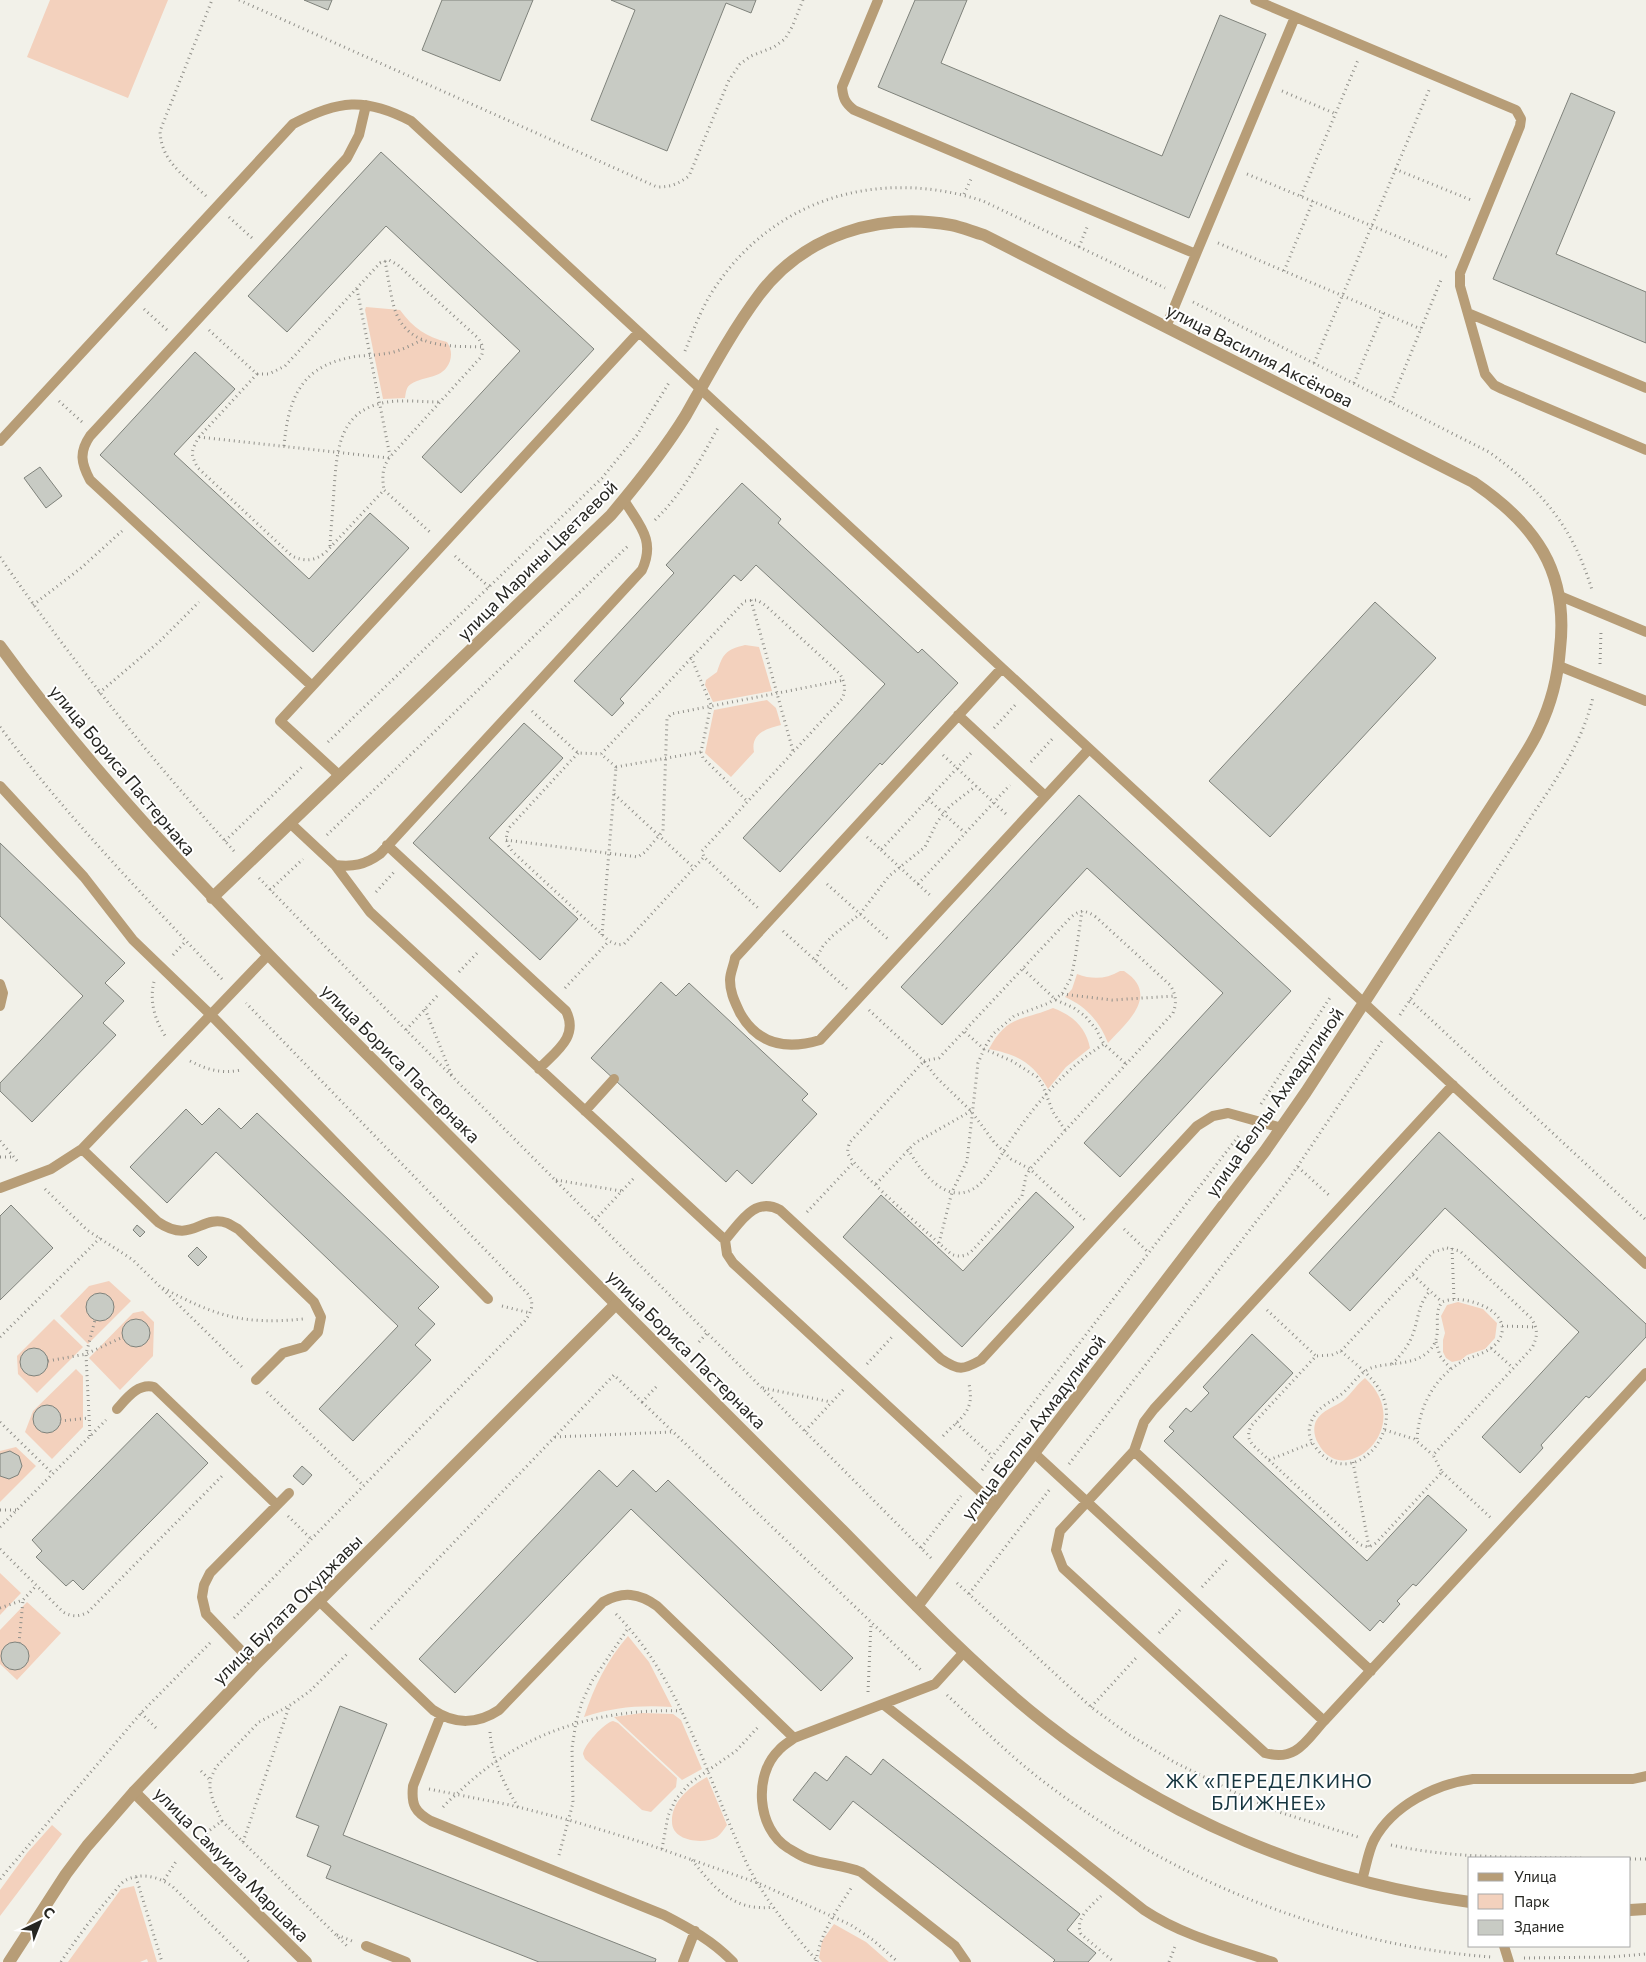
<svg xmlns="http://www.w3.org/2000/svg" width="1646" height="1962" viewBox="0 0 1646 1962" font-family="Commissioner,sans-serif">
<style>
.green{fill:#f3d1bd}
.building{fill:#c8cbc4;stroke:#7f827b}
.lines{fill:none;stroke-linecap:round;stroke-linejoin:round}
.path{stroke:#91908a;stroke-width:3;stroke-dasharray:1 4;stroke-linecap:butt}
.service{stroke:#b79d77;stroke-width:10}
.minor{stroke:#b79d77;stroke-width:12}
.tertiary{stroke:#b79d77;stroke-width:12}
.labels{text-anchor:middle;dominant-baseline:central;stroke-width:4;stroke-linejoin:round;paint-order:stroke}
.street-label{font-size:18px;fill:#262622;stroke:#fff}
.neighbourhood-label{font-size:19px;letter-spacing:1px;fill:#16353f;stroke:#fff}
</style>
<rect width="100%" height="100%" fill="#f2f1e9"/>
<path class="green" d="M50 0H168L128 98 27 57Z
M366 307 400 310C413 328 427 337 447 342 451 348 452 354 450 361 443 380 425 375 411 384 406 387 406 392 405 398L383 399 365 310Z
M745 645 759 647 772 691 713 702 705 685 706 680 717 672C723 654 725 650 745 645Z
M767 700 776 708 781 725C768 728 750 733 754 752L731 777 705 753 714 710Z
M1120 971H1124C1161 995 1126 1023 1108 1043 1100 1022 1086 1006 1065 997L1072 989 1077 974C1093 980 1106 979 1120 971Z
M1053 1008C1072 1015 1086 1027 1090 1048L1066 1067 1048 1089C1033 1063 1019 1055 989 1049 1007 1015 1022 1021 1053 1008Z
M109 1281 131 1301 88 1344 60 1316 89 1286Z
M1458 1302 1483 1309 1497 1323 1495 1338 1485 1349 1467 1355 1461 1360 1452 1362 1446 1358 1443 1352V1340L1445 1333 1441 1316 1447 1305Z
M143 1311 154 1322 153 1356 120 1390 89 1358 133 1313Z
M54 1319 83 1347 37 1393 18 1374 17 1356Z
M76 1369 83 1376V1427L52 1459 25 1432 33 1411Z
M1365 1378C1418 1427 1343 1492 1318 1443 1314 1436 1313 1428 1316 1421 1322 1410 1335 1407 1344 1400 1352 1393 1357 1384 1365 1378Z
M16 1447 36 1466 0 1502V1451Z
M0 1573 21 1593 0 1615Z
M27 1602 61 1633 17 1680 0 1664V1630Z
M628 1636 649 1662 672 1707C641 1705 613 1707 584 1717 594 1687 607 1660 628 1636Z
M642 1713 673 1714 681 1720 702 1769 682 1780 614 1717Z
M613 1721 618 1723 677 1778 676 1787 651 1812 642 1810 585 1759 583 1754C584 1745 604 1723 613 1721Z
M707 1777 727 1825C724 1829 721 1834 717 1837 703 1845 672 1841 672 1822 671 1801 691 1786 707 1777Z
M52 1825 62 1834 0 1916V1890L27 1853Z
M134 1886 157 1962H148L147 1959 140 1962H68L121 1889Z
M834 1924 866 1942 889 1962H822L819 1958 822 1941Z"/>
<path class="building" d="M304 0H332L328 10Z
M442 0H533L500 81 422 50Z
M611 0H756L751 13 726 3 667 151 591 120 635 10Z
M915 0H967L941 63 1162 156 1220 15 1266 34 1189 218 878 87Z
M1571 93 1615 112 1556 254 1646 292V343L1493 279Z
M381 152 594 349 461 493 422 457 520 351 505 337 386 226 287 332 248 296Z
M195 352 235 389 174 454 309 579 370 513 409 548 313 652 100 455Z
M40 467 62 496 46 508 24 478Z
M742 483 781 519 778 523 918 653 922 649 958 683 882 765 880 763 780 872 743 838 885 684 756 565 741 581 734 575 620 699 624 703 612 716 574 681 674 573 666 565Z
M1375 602 1436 658 1270 837 1209 781Z
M524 723 563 758 489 838 578 919 540 960 413 843Z
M1079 795 1291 991 1120 1177 1084 1143 1223 993 1087 868 942 1025 901 987Z
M0 843 125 963 105 983 124 1001 103 1023 116 1035 32 1122 0 1091V1083L83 996 0 916Z
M661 982 676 996 689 983 808 1094 802 1100 817 1114 752 1184 737 1170 726 1182 591 1058Z
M219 1108 241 1129 257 1113 439 1287 418 1308 435 1324 415 1345 431 1360 353 1441 319 1409 398 1326 216 1152 167 1203 130 1167 186 1109 202 1125Z
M1439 1132 1646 1324V1337L1589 1398 1586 1396 1541 1445 1543 1448 1520 1473 1482 1437 1579 1332 1445 1208 1350 1311 1309 1273Z
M1036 1192 1074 1227 962 1347 843 1237 881 1195 963 1271Z
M11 1205 53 1248 0 1300V1216Z
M137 1225 145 1232 140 1237 133 1230Z
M197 1247 207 1257 198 1266 188 1256Z
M86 1307a14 14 0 1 1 28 0a14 14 0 1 1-28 0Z
M122 1333a14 14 0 1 1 28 0a14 14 0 1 1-28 0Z
M1252 1334 1293 1373 1233 1437 1367 1561 1428 1495 1467 1530 1416 1586 1413 1584 1397 1601 1400 1604 1383 1623 1380 1620 1370 1631 1164 1441 1174 1431 1169 1427 1186 1408 1191 1412 1209 1393 1203 1387Z
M20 1362a14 14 0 1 1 28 0a14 14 0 1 1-28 0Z
M33 1419a14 14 0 1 1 28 0a14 14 0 1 1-28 0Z
M157 1413 208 1463 83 1590 73 1580 66 1586 36 1557 42 1551 32 1540Z
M10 1451 19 1456 22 1466 18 1475 9 1479 0 1476V1454Z
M302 1466 312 1475 303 1485 293 1476Z
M599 1470 617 1487 633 1470 656 1492 668 1480 853 1658 821 1691 631 1509 455 1693 419 1659Z
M1 1656a14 14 0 1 1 28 0a14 14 0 1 1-28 0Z
M340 1706 387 1724 343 1835 656 1959 655 1962H539L326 1878 331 1866 307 1856 319 1826 296 1817Z
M846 1756 871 1775 883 1759 1080 1914 1067 1930 1096 1953 1088 1962H1053L1055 1960 853 1801 830 1830 793 1800 815 1772 827 1781Z"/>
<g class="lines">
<path class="path" d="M239 0 657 187C671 187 678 184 689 176L729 80 740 64 751 56 774 47 785 39 792 27 803 0
M1282 91 1336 114
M1395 169 1471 200
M1247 174 1449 258
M964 194 972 177
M206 196C185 176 161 162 160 131L212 0
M1301 196 1358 60
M229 217 252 238
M1218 243 1421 329
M1079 247 1088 225
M385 261C388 276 390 292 394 307 406 349 449 346 483 347
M1284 271 1313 201
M357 289 390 456
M1193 302 1489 452C1542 490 1573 527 1592 590
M144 309 167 330
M209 330 257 374 199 437C191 451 190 454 198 468L292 556C305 562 314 561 325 553L384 490 432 534
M685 351C694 329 702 306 716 286 777 196 882 168 983 201L1165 288
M1314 363 1429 90
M257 374H269L285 366 380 263 389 260 398 265 478 338C483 345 484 349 481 357L389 458C382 469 382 477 384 490
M1354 383 1383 313
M59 401 82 422
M1391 402 1441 280
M199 437 389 458
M284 446C288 402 299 368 348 358 359 355 371 356 382 354 397 353 409 346 422 340
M655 520C683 493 700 460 719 426
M330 546C331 527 333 508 334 489 337 452 338 413 382 403 400 399 421 402 440 402
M455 556 489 587
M0 557C72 661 150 758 234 851
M751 600 793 751
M33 605 81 568 122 531
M691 657 711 705 701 752 703 758 747 801
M1600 664 1601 631
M99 693 159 642 199 602
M532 711 578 753 601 754
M0 727C67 817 145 897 222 979
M994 728 1017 703
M328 742 602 478 637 435 670 381
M578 753 510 827C504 837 506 844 514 853L609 941 618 945 624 944 704 857
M943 755 1006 814
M1031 762 1054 737
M616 767 601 754 745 601 757 600 765 605 840 674C845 683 846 689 842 699L702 851 704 857 758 908
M616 767 701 752
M614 794 694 868
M928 799 965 833
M327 835 629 545
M867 837 881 850 973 751
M506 840 638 857 645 852 663 831 667 719 671 714 844 680
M225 841 304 765
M881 850 932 897
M259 878 406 1030 931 1558
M827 884 889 940
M918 884 1010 785
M270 890 303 859
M376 892 394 872
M783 931 847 989
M602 935 616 767
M173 955 186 941
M815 960 823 946 832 936 860 914 889 876 925 847 937 822 950 806 976 786
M1023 969 1056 1000 1074 1008 1085 1016 1096 1029 1104 1044 1126 1064
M459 972 479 951
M154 982C149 1001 155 1021 166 1037
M565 988 609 941
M1062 994 1112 1000 1175 996
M1410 1000 1646 1220
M425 1009 452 1076
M869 1010 924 1061 939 1058 1070 918C1080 909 1086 910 1096 917L1170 985C1176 994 1177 1003 1173 1013L1030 1169 1026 1176 1022 1196 970 1253C962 1257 958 1257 951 1254 935 1239 851 1167 848 1153 847 1149 849 1145 850 1142L924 1061 936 1077 971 1111 994 1142 1011 1159 1030 1169 1086 1221
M1400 1015C1441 953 1484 891 1524 828 1551 786 1582 746 1593 697
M406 1030 438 995
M965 1032 984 1049 1012 1061 1037 1077 1042 1084 1053 1112 1065 1130
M190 1061C208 1070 221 1074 241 1070
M1261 1104 1331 996
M0 1141 19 1163
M908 1149C920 1170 945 1205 973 1189 989 1180 1002 1152 1013 1137 1038 1101 1066 1068 1104 1044
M0 1157H12
M1298 1167 1330 1196
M556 1180 621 1191
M876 1184 915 1143 971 1111
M45 1189 87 1230 133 1260 243 1368
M807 1212 853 1163
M595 1220 634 1178
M1124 1229 1149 1253
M939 1243 952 1192 967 1161 978 1063 985 1047 993 1034 1014 1016 1049 1003 1062 994 1071 978 1075 959 1082 911
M1447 1248 1460 1251 1531 1318C1538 1329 1538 1336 1532 1348L1433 1455 1442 1472 1376 1543C1370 1547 1367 1548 1359 1544L1255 1447C1248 1440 1247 1435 1251 1426L1316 1356 1332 1355 1341 1351 1433 1252Z
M1452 1248 1454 1299
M1413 1275 1442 1302
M163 1288C216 1316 242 1325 303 1319
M502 1306 530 1313
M1267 1310 1316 1356
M1502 1326 1536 1327
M0 1337 100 1238
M699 1342 707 1333
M1436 1342 1440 1356 1451 1369
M1491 1348 1513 1368
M1341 1351C1354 1363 1370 1374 1379 1389 1407 1433 1350 1493 1316 1448 1309 1439 1307 1430 1312 1420 1318 1406 1332 1402 1343 1393 1353 1384 1359 1373 1371 1368 1389 1362 1414 1366 1429 1351 1445 1335 1431 1317 1442 1302 1461 1293 1511 1309 1501 1336 1494 1352 1477 1354 1463 1361 1434 1377 1418 1408 1417 1441
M48 1361 86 1354 123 1337
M867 1364 893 1336
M1392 1364C1402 1354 1410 1344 1414 1331 1419 1315 1419 1303 1430 1291
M763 1388 831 1402
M267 1392 364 1486
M642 1402 923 1672
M60 1421 89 1418
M0 1422 53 1474
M956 1423 992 1456
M1385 1430 1414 1439 1433 1455
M805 1431 844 1389
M90 1436 86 1354 95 1320
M943 1436C961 1417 975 1412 969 1384
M555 1437 671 1432
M1269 1460 1312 1443
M1353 1462 1369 1547
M1069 1464 1289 1179 1382 1041
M982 1470 1240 1134
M1442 1472 1491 1518
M0 1510H16
M288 1516 312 1540
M0 1527 106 1420
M921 1548 961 1496
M0 1549 63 1612C72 1617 79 1617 88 1612L222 1476
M957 1583 1091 1707 1128 1734 1174 1762 1244 1797 1279 1812 1358 1837
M1202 1587 1228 1559
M969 1594 1050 1489
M0 1608 23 1600 37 1585
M616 1614C680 1679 705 1771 742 1853 759 1893 789 1929 818 1962
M234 1618 523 1323C531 1314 536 1303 527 1293L246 1003
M371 1629 614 1375 642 1402 657 1386
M1159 1633 1180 1610
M19 1643 23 1600
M868 1692 871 1623
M947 1695C981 1727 1014 1760 1052 1788 1179 1882 1332 1945 1491 1957
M1091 1707 1136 1658
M141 1713 157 1729
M490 1732C492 1760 504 1784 518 1807
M201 1771 210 1780
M429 1789 510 1805 569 1820 641 1842 758 1883 851 1925 873 1940 898 1962
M443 1807C449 1800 456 1795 462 1789 522 1732 600 1708 681 1711
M222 1821 349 1948
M206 1833 222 1821 213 1801 210 1789V1780L216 1767 259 1722 289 1706 310 1691 349 1652
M243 1842 289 1707
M1391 1845C1455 1859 1520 1857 1584 1858
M662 1849 668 1816 676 1799 690 1783 736 1751 759 1726
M559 1855 573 1803 572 1748 576 1722 582 1702 592 1681 629 1627
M1630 1859H1646
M692 1860C715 1889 734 1912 774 1907
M136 1877 162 1962
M0 1879 141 1713 211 1642
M164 1880 177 1860
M1101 1896C1091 1906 1074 1919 1081 1934L1114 1962
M337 1935 352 1941
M1524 1958 1610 1957 1646 1954
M816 1961C821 1932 836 1911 852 1887
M61 1962C76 1939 92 1918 110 1897 115 1892 120 1883 126 1880 142 1872 160 1877 173 1887L249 1962
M1169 1962 1176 1944"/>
<path class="service" d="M878 0 842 87C843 98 845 103 854 110L1196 254 1295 17
M1255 0 1516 110 1521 119 1520 126 1460 273V286L1485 374 1494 385 1502 389 1646 450
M1468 313 1646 388
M1166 327 1196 254
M0 441 293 124C338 100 365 97 411 121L1646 1264
M1560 596 1646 632
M1559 666 1646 701
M1002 668 735 958C734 965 730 973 730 980 730 993 735 1002 740 1013 758 1045 787 1050 820 1040L1089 749
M312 686 90 480C81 463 79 452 90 436L347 158 359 135 366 105
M958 715 1045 796
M340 776 280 721 639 332
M0 786 84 877 133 940 211 1015 488 1299
M290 823 335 865C353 867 365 865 380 854L642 570C656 540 639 525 624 500
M387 845 566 1011C579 1037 556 1051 539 1069
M335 865 370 912 725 1240
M0 984 3 993 0 1006
M585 1111 614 1079
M82 1149 158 1222C192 1245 201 1214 227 1223 230 1224 234 1227 238 1229L314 1302 321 1317 318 1332 304 1347 283 1353 256 1380
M0 1188 51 1169 82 1149 268 955
M117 1409C127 1398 138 1383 154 1387L277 1505
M1134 1451 1144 1422 1154 1409 1453 1085
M1034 1453 1324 1721 1646 1373
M995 1505 733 1263 727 1254 725 1240C740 1223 754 1196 780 1210L941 1359C959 1371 963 1370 981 1360L1197 1126 1213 1116 1228 1113 1282 1128
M319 1601 433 1710C455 1725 478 1724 499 1710L603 1602C623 1591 639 1593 657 1606L794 1738
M964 1652 935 1684 794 1738C789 1742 783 1745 779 1750 753 1775 757 1829 788 1848 795 1852 802 1857 809 1859 826 1865 844 1865 861 1872L955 1946 966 1962
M255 1665 206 1614 202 1597 204 1585 210 1573 289 1493
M883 1704 1144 1910C1183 1936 1229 1947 1273 1962
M441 1715 413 1786C411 1805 415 1812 431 1821L664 1915C689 1928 713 1941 733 1962
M1324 1721C1306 1741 1296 1762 1265 1753L1063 1568 1056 1550 1060 1531 1134 1451 1371 1671
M1362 1880C1366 1867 1368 1852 1374 1840 1393 1805 1436 1784 1473 1779H1633L1646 1776
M366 1946 406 1962
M1504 1946 1509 1962
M683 1962 695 1931"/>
<path class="minor" d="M0 646C97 780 212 898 328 1015 424 1111 520 1207 616 1304
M212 898 611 515C638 483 664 451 686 415 708 376 732 331 759 295 804 235 879 212 951 225 962 227 973 232 984 235L1473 482C1535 524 1569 571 1560 649 1558 676 1551 704 1539 729 1532 745 1521 760 1512 775L1306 1092 1265 1151 917 1606
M134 1792 306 1962"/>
<path class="tertiary" d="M1630 1910 1646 1909
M9 1962 66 1874 87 1846 134 1792 255 1665 616 1304C692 1380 768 1455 843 1531 908 1597 972 1665 1045 1723 1167 1819 1316 1882 1470 1902"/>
</g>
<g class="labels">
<g class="street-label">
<text transform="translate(1260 355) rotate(27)">улица Василия Аксёнова</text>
<text transform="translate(537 560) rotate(-45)">улица Марины Цветаевой</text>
<text transform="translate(123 770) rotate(50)">улица Бориса Пастернака</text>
<text transform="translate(401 1063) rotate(45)">улица Бориса Пастернака</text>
<text transform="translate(1274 1102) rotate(-55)">улица Беллы Ахмадулиной</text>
<text transform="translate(687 1349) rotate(45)">улица Бориса Пастернака</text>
<text transform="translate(1033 1427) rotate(-53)">улица Беллы Ахмадулиной</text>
<text transform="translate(287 1609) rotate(-45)">улица Булата Окуджавы</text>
<text transform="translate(232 1864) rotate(45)">улица Самуила Маршака</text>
</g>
<g class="neighbourhood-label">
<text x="1269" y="1780">ЖК «ПЕРЕДЕЛКИНО<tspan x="1269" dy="22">БЛИЖНЕЕ»</tspan></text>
</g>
</g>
<rect x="1468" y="1857" width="162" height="90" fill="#ffffff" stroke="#a8a8a7"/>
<rect x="1478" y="1873" width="25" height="8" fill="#b79d77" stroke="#a8a8a7"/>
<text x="1514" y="1882" font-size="15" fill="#262622">Улица</text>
<rect x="1478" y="1894" width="25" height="15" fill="#f3d1bd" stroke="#a8a8a7"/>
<text x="1514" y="1907" font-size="15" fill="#262622">Парк</text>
<rect x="1478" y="1920" width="25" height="15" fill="#c8cbc4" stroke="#a8a8a7"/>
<text x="1514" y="1932" font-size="15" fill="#262622">Здание</text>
<g transform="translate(40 1922) rotate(43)" stroke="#ffffff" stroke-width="4" paint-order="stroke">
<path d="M0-4L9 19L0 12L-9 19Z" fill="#262622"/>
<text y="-8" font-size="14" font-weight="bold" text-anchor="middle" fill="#262622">С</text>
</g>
</svg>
